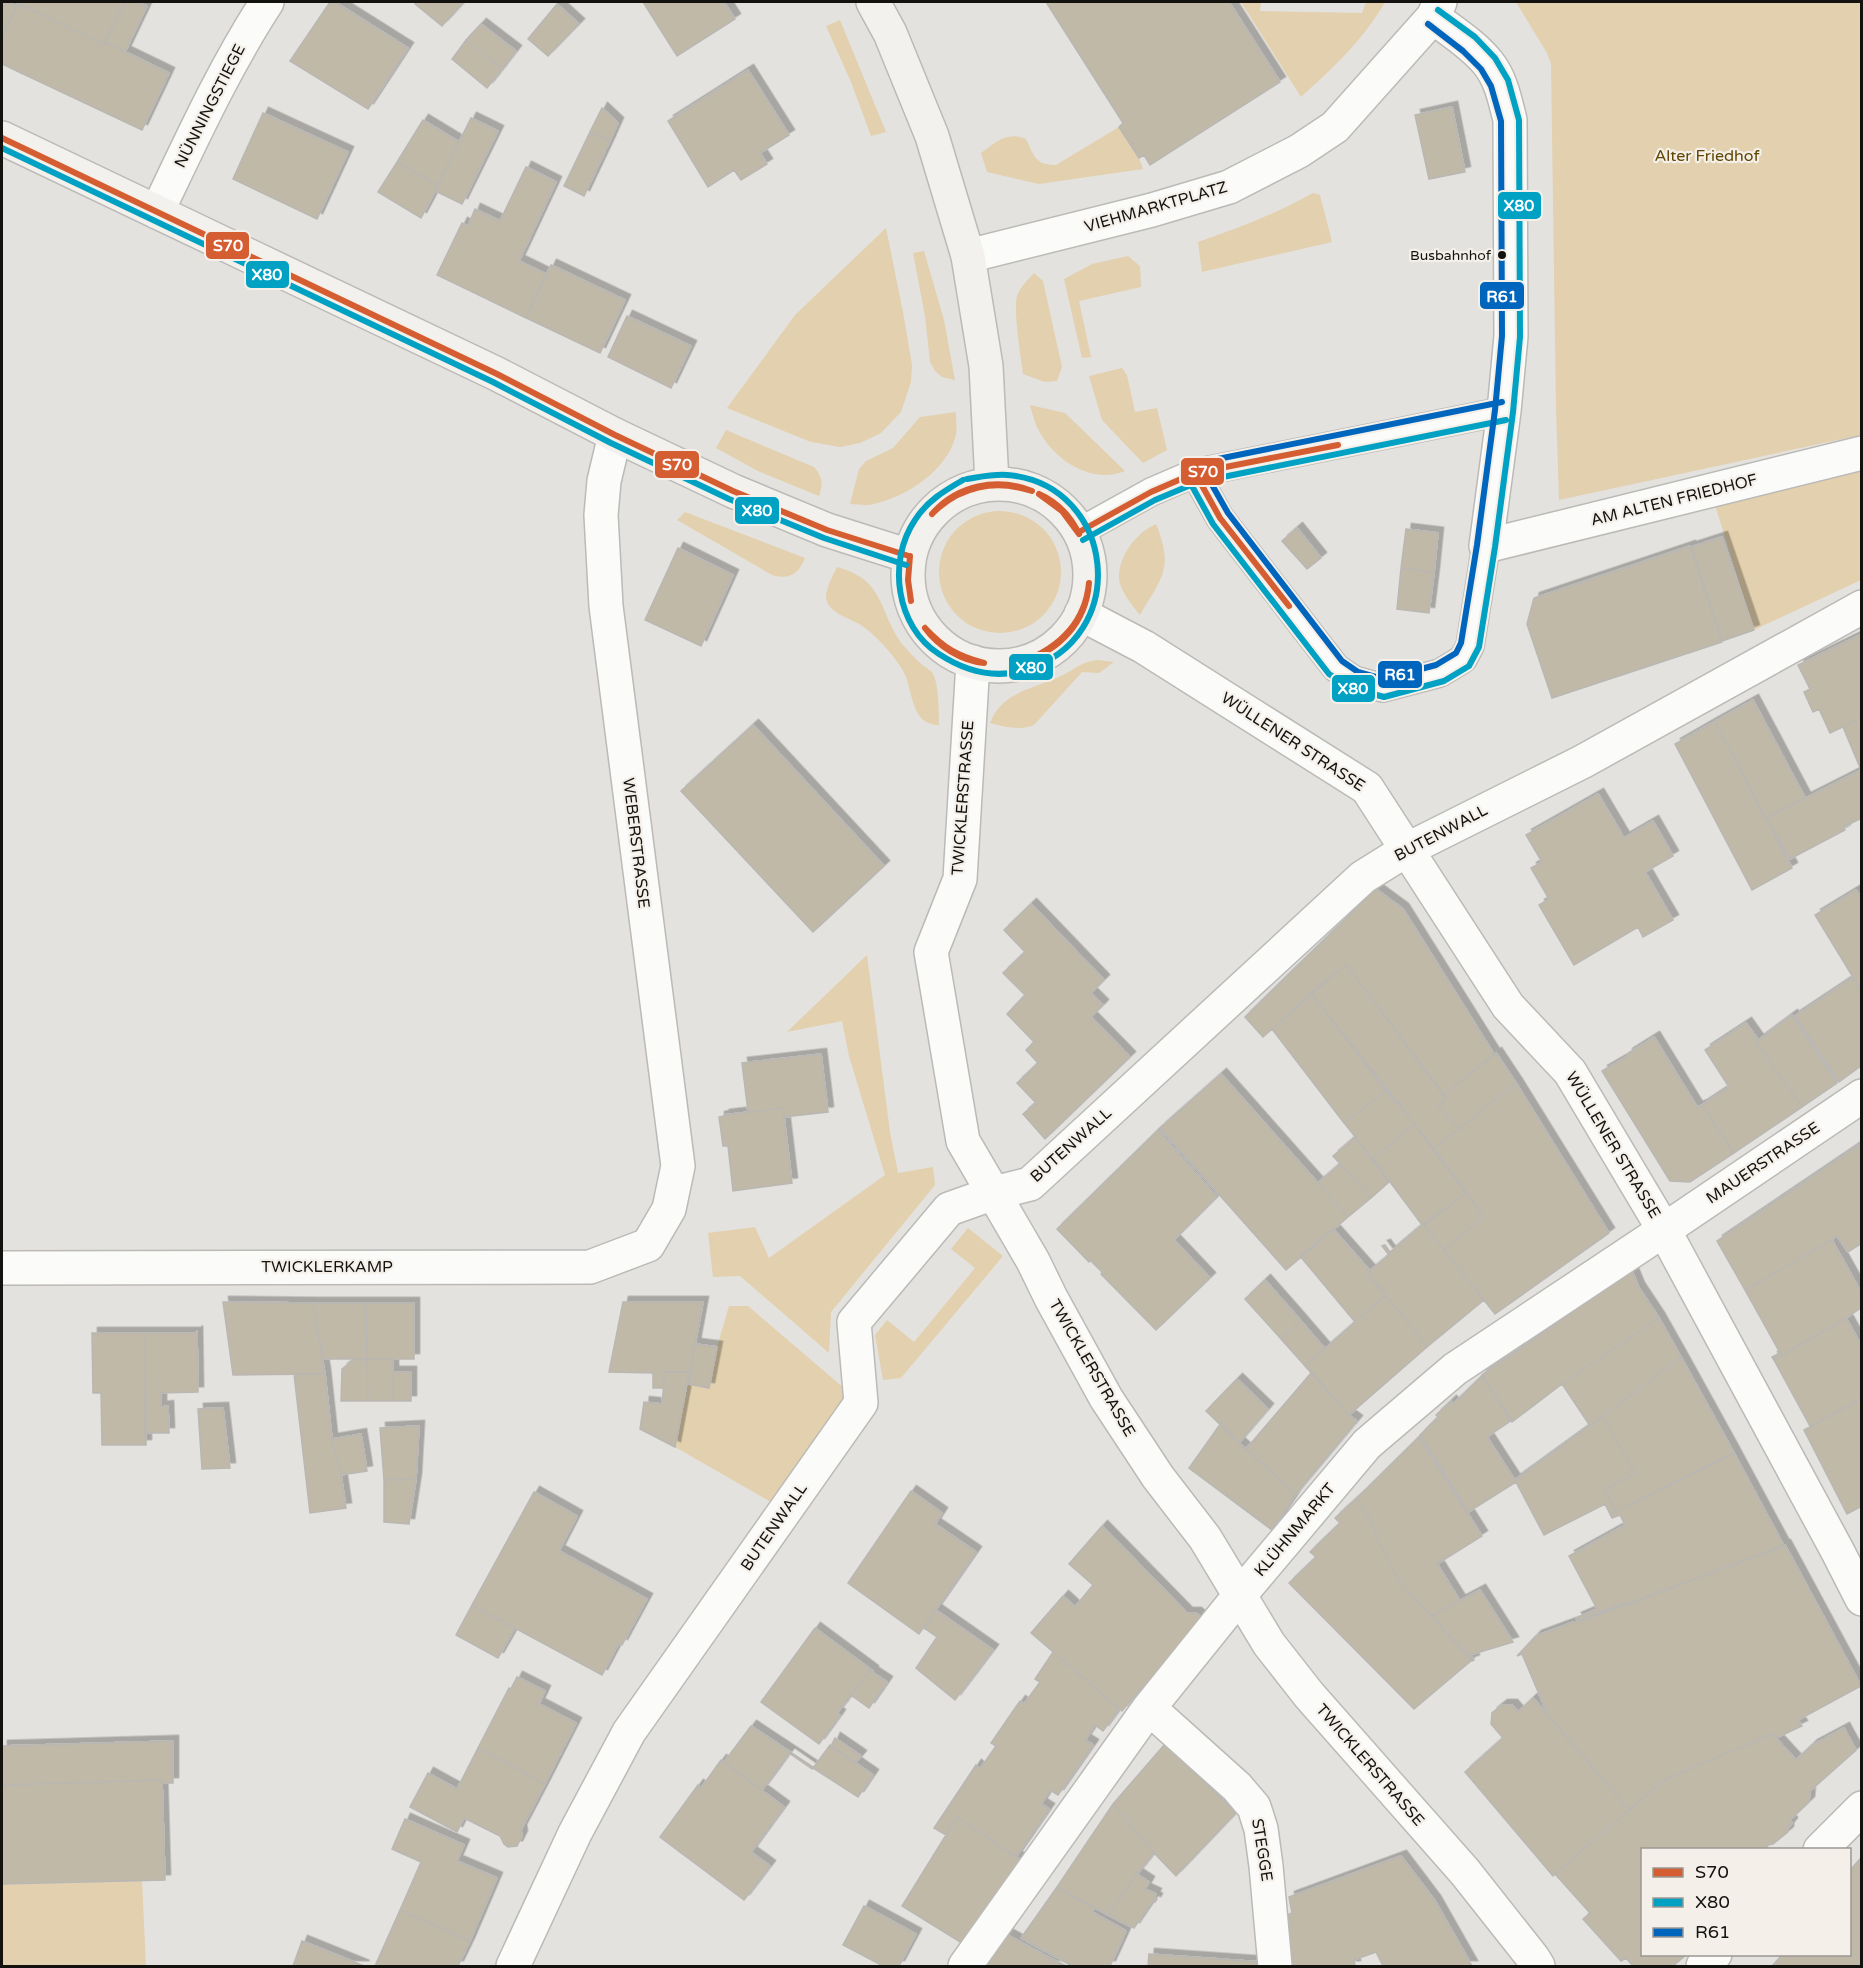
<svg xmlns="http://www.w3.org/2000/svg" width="1863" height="1968" viewBox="0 0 1863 1968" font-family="'Varela Round',sans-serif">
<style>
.green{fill:#e2d0ae}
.building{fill:#c1b9a7;stroke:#b9b7b4;stroke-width:1.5;filter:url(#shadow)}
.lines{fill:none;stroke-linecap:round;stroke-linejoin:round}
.lane-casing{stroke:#bbbab7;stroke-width:30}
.street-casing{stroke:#bbbab7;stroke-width:36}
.secondary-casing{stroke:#bbbab7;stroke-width:36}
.lane{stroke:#fbfbfa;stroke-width:27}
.street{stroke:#fbfbfa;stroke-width:33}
.secondary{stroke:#f3f1ed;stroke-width:33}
.bus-1-casing{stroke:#f4f0e9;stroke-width:10}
.bus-2-casing{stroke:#f4f0e9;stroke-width:10}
.bus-3-casing{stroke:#f4f0e9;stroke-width:10}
.bus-1{stroke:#d45d32;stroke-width:6}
.bus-2{stroke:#01a1c4;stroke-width:6}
.bus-3{stroke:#0065bd;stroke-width:6}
.bus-dot{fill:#13120f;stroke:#f4f0e9;stroke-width:2}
.labels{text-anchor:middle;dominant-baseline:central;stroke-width:4.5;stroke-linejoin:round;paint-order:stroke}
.bus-label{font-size:14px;fill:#13120f;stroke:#f4f0e9;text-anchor:end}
.street-label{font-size:16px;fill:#13120f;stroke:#f4f0e9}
.park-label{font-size:16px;fill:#604600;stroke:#f4f0e9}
.line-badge{stroke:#f4f0e9;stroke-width:2}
.badge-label{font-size:16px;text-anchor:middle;font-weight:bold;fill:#fff}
</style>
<defs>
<filter id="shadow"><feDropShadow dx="5.5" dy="-5.5" stdDeviation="0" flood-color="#0004"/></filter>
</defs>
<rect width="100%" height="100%" fill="#e4e2de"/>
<path class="green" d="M1241 2H1261L1260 11 1362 13 1366 2H1385C1364 39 1333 68 1301 97Z
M1516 2H1861V435L1559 500 1556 408 1551 64 1547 53Z
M840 20 886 132 871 136 851 82 826 26Z
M1119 127 1139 158 1143 169 1039 184 987 172 981 153C997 142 1006 131 1026 139 1034 155 1034 165 1056 165Z
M1313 193 1320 195 1332 242 1202 272 1198 242C1238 228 1276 214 1313 193Z
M886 228 903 312 912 365 911 382 901 412 881 433 860 443 840 447 811 442 727 408 795 315Z
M924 251 944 320 955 380 942 377 935 371 930 362 925 316 913 253Z
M1128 256 1140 266 1141 287 1079 301 1091 357 1082 358 1064 279 1092 264Z
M1034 273 1043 281 1062 367 1057 381 1045 382 1023 374C1021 357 1013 311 1017 296 1020 287 1028 280 1034 273Z
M1122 368 1127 375 1135 412 1157 408 1167 450 1143 463 1102 420 1089 376Z
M1030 405 1065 413 1125 471C1091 485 1052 459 1037 427 1034 420 1032 412 1030 405Z
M956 412C956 419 957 428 956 435 947 471 907 496 874 504 867 506 858 504 850 504L859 469 866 461 893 448 920 417Z
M726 430 814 467C823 477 823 484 819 496L758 471 716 448Z
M1861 469V580L1754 630 1714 502Z
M939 572a61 61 0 1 1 122 0a61 61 0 1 1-122 0Z
M685 512 805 558C799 574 789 580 772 575L677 520Z
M1156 524C1174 569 1162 577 1140 615 1132 605 1119 590 1119 577 1119 555 1137 532 1156 524Z
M837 567C886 580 878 612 903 645 908 651 914 657 919 662 923 666 931 670 933 674 939 685 939 713 939 725 913 725 913 697 906 677 900 661 875 634 861 625 851 619 826 612 826 597 826 588 833 575 837 567Z
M1097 660 1114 662 1099 673 1082 672 1034 725C1019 731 1005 727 990 723 1002 691 1035 689 1063 675 1077 668 1079 663 1097 660Z
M867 955 890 1132 898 1173 933 1167 935 1185 831 1312 829 1353 740 1276 713 1277 708 1233 755 1227 769 1258 885 1175 849 1056 842 1021 787 1032Z
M968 1228 1003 1256 901 1378 883 1380 875 1335 887 1320 914 1342 975 1268 951 1249Z
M729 1306H748L845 1389 847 1401 771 1502 675 1447 688 1384 709 1388 717 1347Z
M142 1880 146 1966H2V1884Z"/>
<path class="building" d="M2 2H7L16 6 2 37Z
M18 2H125L104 45 18 3Z
M125 2H137L147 6 125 52 105 42Z
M330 2H335L408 48 368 109 290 61Z
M417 2H464L442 26 415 4Z
M643 2H724L735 19 677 56Z
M1046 2H1229L1280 82 1150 165 1144 155 1139 158 1119 127 1123 123Z
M18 3 104 45 105 42 169 73 142 130 2 64V37Z
M557 4 579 24 548 56 528 39Z
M481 24 516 51 502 69 466 40Z
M466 40 502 69 487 88 452 59Z
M748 70 789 135 760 153 767 164 741 180 734 170 708 187 668 121Z
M1452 107 1465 172 1429 179 1415 115Z
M602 108 618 123 610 141 590 132Z
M263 113 348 152 317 219 233 179Z
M471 118 498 131 462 204 435 191Z
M471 118 438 186 397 162 423 120 459 142Z
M590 132 610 141 584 196 564 186Z
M397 162 438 186 421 218 378 192Z
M526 167 556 182 519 261 546 274 526 318 437 275 462 223 468 226 475 209 500 221Z
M551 265 625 300 600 353 526 318Z
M627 316 691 346 671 388 608 357Z
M1297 528 1321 558 1307 569 1282 541Z
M1406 529 1438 533 1434 573 1401 568Z
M1722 537 1754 630 1722 641 1691 547Z
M1690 546 1722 642 1552 698 1527 624 1534 598Z
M678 548 733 575 701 646 645 620Z
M1401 568 1434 573 1429 613 1397 609Z
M1862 634V718L1830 733 1819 709 1813 712 1804 692 1810 689 1798 665Z
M1753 700 1805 798 1765 818 1715 721Z
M1862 718V770H1861L1843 727Z
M1715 721 1792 868 1752 890 1675 744Z
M753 725 884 866 813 932 681 791Z
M1861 770 1862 818 1843 827 1845 830 1790 859 1766 818Z
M1598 794 1624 838 1653 821 1673 856 1645 872 1673 920 1643 937 1638 927 1574 965 1539 905 1549 899 1531 868 1542 862 1526 835Z
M1376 889 1403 909 1494 1054 1444 1095 1346 964 1263 1037 1245 1017Z
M1856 890 1862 899V992L1815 915Z
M1031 904 1104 980 1091 993 1103 1005 1091 1017 1130 1057 1045 1139 1023 1114 1036 1103 1017 1083 1038 1063 1026 1050 1034 1042 1007 1014 1025 995 1003 973 1025 952 1004 930Z
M1346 964 1446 1099 1438 1105 1459 1129 1434 1149 1311 993Z
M1852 978 1862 992V1065L1839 1082 1795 1016Z
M1311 993 1386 1091 1344 1123 1272 1029Z
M1792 1015 1837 1083 1802 1107 1756 1042Z
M1746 1023 1758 1040 1756 1042 1802 1107 1734 1153 1702 1105 1729 1087 1705 1050Z
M1654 1037 1697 1107 1702 1105 1734 1153 1690 1182 1670 1181 1602 1071 1628 1056 1627 1054Z
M1496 1053 1516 1083 1459 1129 1438 1105 1446 1099 1444 1095Z
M821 1054 828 1112 784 1117 783 1108 748 1112 742 1063Z
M1221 1074 1348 1217 1286 1270 1160 1128Z
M1516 1083 1609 1233 1495 1314 1444 1250 1484 1216 1434 1149Z
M1386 1091 1396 1103 1398 1101 1414 1124 1373 1159 1344 1123Z
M783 1108 792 1183 733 1191 728 1146H723L719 1117 724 1116V1115Z
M1414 1124 1466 1193 1422 1225 1373 1159Z
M1158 1130 1217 1197 1174 1240 1210 1278 1156 1330 1101 1274 1102 1272 1090 1260 1089 1262 1057 1229Z
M1355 1137 1389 1182 1371 1198 1333 1156Z
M1862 1143V1243L1848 1252 1837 1236 1832 1239V1240L1745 1290 1717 1241Z
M1340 1164 1371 1198 1348 1217 1318 1183Z
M1466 1193 1484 1216 1444 1250 1424 1225Z
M1423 1224 1484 1300 1427 1347 1379 1286 1368 1275 1371 1272 1370 1271 1389 1255 1382 1246 1385 1245 1390 1252Z
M1333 1229 1371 1272 1368 1275 1386 1295 1355 1322 1300 1256Z
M1832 1240 1862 1294V1307L1846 1318 1774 1360 1772 1357 1780 1353 1745 1290Z
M1632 1271 1639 1288 1659 1318 1562 1384 1512 1422 1482 1375Z
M1265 1280 1301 1321 1281 1339 1245 1299Z
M1386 1295 1427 1347 1349 1415 1305 1366Z
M223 1302 313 1303 325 1374 233 1375Z
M623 1302H703L690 1372H665L663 1388H653V1373L609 1372Z
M313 1303H366L367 1359H323Z
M366 1303H414V1359H367Z
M1659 1318 1681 1357 1590 1426 1562 1384Z
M1846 1318 1862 1347V1398L1810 1426 1774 1360Z
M1301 1321 1325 1349 1305 1366 1281 1339Z
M197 1331 198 1392 161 1393V1407L168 1406 169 1433H145V1333H196Z
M92 1333H145L146 1445H102L101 1393H93Z
M695 1344 717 1347 709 1388 688 1384Z
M1681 1357 1734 1453 1616 1511 1605 1489 1635 1474 1603 1416Z
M367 1359H393V1401H368Z
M367 1359 368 1401H341L342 1369 353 1360Z
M393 1372H411V1401H393Z
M665 1372H689L675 1447 640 1429 644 1402 662 1404Z
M1312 1372 1349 1415 1357 1421 1296 1494 1246 1449Z
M294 1374H325L332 1439 341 1475 346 1508 310 1513Z
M1482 1376 1512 1420 1487 1437 1516 1482 1467 1513 1468 1511 1420 1435 1438 1417 1436 1415 1451 1401 1453 1404Z
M1237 1379 1268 1409 1239 1443 1206 1411Z
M1862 1398V1506L1847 1514 1804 1430Z
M223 1408 230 1468 202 1469 198 1409Z
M1603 1416 1635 1474 1605 1489 1616 1511 1610 1514 1605 1504 1544 1535 1515 1480Z
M1221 1423 1239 1443 1296 1494 1272 1530 1189 1468Z
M419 1426 416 1479 384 1480 380 1428Z
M361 1434 367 1471 341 1475 332 1439Z
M1419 1437 1482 1536 1437 1564 1460 1601 1431 1616 1400 1582 1374 1534 1377 1532 1357 1498Z
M1734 1453 1784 1546 1578 1622 1576 1618 1597 1609 1569 1556 1625 1525 1620 1515 1612 1518 1610 1514Z
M416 1479 409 1524 384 1522V1480Z
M911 1491 942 1513 935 1524 976 1552 919 1634 848 1583Z
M534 1492 577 1516 559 1551 647 1599 622 1645 619 1643 602 1675 472 1605Z
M1357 1498 1377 1532 1374 1534 1400 1582 1472 1660 1414 1709 1289 1583 1316 1557 1310 1552 1340 1523 1335 1518Z
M1102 1526 1187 1613H1196L1203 1619 1144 1689 1142 1687 1122 1711 1031 1633 1063 1596 1075 1607 1093 1585 1069 1564Z
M1785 1545 1861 1686 1798 1720 1802 1726 1776 1738 1772 1734 1664 1780 1629 1810 1548 1715 1522 1654 1517 1656 1536 1636 1625 1603 1626 1605Z
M1480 1590 1513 1642 1470 1655 1474 1660 1472 1661 1431 1616Z
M472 1605 515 1628 498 1658 456 1635Z
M936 1610 993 1650 955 1700 916 1668 937 1637 924 1628Z
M815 1628 873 1671 871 1673 869 1670 851 1695 837 1713 840 1715 819 1744 761 1702Z
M1053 1652 1119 1709 1103 1731 1095 1725 1085 1740 1093 1745 1058 1795 1050 1790 1041 1804 1049 1809 1016 1857 957 1817 946 1835 934 1828 976 1765 980 1769 996 1746 991 1743 1020 1701 1024 1704 1040 1682 1035 1679Z
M869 1670 887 1682 869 1708 851 1695Z
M517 1677 545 1691 539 1704 576 1723 545 1784 478 1748 509 1688 511 1689Z
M1533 1698 1629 1810 1553 1876 1465 1772 1503 1738 1491 1724 1492 1713 1502 1705H1512L1518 1712Z
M751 1726 813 1767 812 1769 789 1753 762 1790 724 1762Z
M1844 1728 1856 1750 1810 1791 1809 1802 1790 1820 1792 1823 1788 1828V1832L1773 1844H1769L1765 1850H1642V1954H1687L1673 1966H1633L1626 1958 1621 1961 1583 1919 1590 1913 1555 1874 1664 1780 1772 1734 1796 1760 1812 1745Z
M835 1738 861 1756 855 1763 831 1747Z
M173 1741V1783H162V1780L2 1785V1746Z
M1165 1744 1236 1813 1176 1876 1154 1853 1113 1804Z
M830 1745 873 1775 858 1797 813 1768Z
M478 1748 545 1784 521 1830 522 1836 517 1846 508 1847 504 1844 500 1836 464 1818 457 1832 410 1807 428 1773 457 1789Z
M721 1760 784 1807 751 1852 770 1866 744 1900 660 1837 698 1785 701 1788Z
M162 1780 165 1880 2 1884V1785Z
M1113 1804 1154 1853 1137 1874 1108 1915 1057 1887Z
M957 1817 1021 1860 965 1945 902 1906Z
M405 1819 464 1845 457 1861 497 1878 470 1941 400 1910 421 1862 392 1849Z
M1401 1856 1435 1901 1472 1966H1383L1376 1952 1354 1960 1355 1966H1293L1287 1915 1292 1913 1289 1897Z
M1862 1857V1966H1772L1783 1954H1850V1870Z
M1137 1874 1149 1882 1145 1889 1156 1894 1154 1897 1157 1899 1155 1902 1153 1900 1134 1928 1108 1915Z
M1057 1887 1094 1908 1092 1912 1126 1931 1110 1966H1072L1021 1938Z
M864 1906 916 1934 899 1966H883L843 1945Z
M400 1910 470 1941 458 1966H375Z
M1006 1934 1052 1959 1049 1966H984Z
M302 1941 364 1966H293Z
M1149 1954 1262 1962V1966H1148Z
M1052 1959 1066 1966H1049Z"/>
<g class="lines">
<defs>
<path id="lane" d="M1195 473 1220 518 1336 668 1354 680 1383 688 1440 673 1463 659 1470 646 1486 546
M1079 532 1151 492 1195 473 1504 411"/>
<path id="street" d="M1433 17C1451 31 1474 45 1488 63 1501 79 1505 100 1510 120L1511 336 1504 411 1486 546 1862 453
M157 212C191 141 224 68 267 2
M968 256 1152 210 1229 187 1299 151 1335 127 1433 17 1440 2
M1081 614 1144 647 1367 788 1508 1006 1570 1072 1664 1230 1838 1552 1862 1599
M973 662 960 879 931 952 963 1141 1033 1261 1051 1298 1106 1398 1158 1477 1205 1538 1269 1644 1309 1695 1465 1872 1533 1958 1538 1966
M2 1268 590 1267 648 1245 669 1209 678 1166 606 606 601 515 604 481 615 435
M1149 1708 1237 1787 1254 1807 1261 1829 1266 1866 1275 1966
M1820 1850 1862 1808
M513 1966 575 1833 629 1732 861 1403 854 1322 949 1209 994 1193 1030 1184 1363 877 1408 849 1582 762 1862 607
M965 1966 1149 1708 1240 1595 1367 1444 1455 1369 1664 1230 1862 1096
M1703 1966 1715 1954"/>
<path id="secondary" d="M873 2 890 33 932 136 968 256 986 366 992 483
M2 138 497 374 615 435 733 491 827 530 909 556
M908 575a91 91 0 1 1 182 0a91 91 0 1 1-182 0Z"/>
</defs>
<use href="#lane" class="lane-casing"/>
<use href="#street" class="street-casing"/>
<use href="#secondary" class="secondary-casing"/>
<use href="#lane" class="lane"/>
<use href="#street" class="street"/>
<use href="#secondary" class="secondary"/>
<defs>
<path id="bus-1" d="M2 138 497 374 615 435 733 491 827 530 909 556
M1195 473 1220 518 1289 606
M1039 494C1057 502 1071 517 1079 534
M1039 494 1062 511 1079 534
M932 514C957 485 997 477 1032 491
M932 514C959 486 995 479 1032 491
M1079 532 1151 492 1195 473 1338 445
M910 556 908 580 911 601
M925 628C944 648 957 656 984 663
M925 628C938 646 961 661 984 663
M1022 662C1058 648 1085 624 1089 583
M1022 662C1059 651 1086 623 1089 583"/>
<path id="bus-2" d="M2 148 493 382 611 443 729 499 824 538 906 565
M1187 477 1213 524 1329 674 1351 688 1384 697 1444 681 1469 666 1479 647 1495 547 1513 412 1520 337 1519 120 1508 80 1495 58 1475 37 1438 10
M963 480C944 491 927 501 915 520 887 561 896 627 939 654 965 671 995 679 1025 670 1133 638 1116 484 1007 475 993 474 980 477 967 479
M1083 540 1155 500 1198 482 1506 420"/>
<path id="bus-3" d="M1193 464 1502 402
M1203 469 1228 513 1342 661 1358 672 1383 679 1436 665 1456 653 1461 643 1477 545 1495 410 1502 336 1501 121 1491 86 1481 69 1463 51 1428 24"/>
</defs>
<use href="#bus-1" class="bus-1-casing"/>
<use href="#bus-2" class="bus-2-casing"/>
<use href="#bus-3" class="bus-3-casing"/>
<use href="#bus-1" class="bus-1"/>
<use href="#bus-2" class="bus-2"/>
<use href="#bus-3" class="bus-3"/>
</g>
<circle class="bus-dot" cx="1502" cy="255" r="5"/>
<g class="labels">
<g class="bus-label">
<text x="1491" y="255">Busbahnhof</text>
</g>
<g class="street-label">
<text transform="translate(210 106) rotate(-63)">NÜNNINGSTIEGE</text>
<text transform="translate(1156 207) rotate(-16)">VIEHMARKTPLATZ</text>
<text transform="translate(1674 500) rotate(-14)">AM ALTEN FRIEDHOF</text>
<text transform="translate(1293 742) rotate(33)">WÜLLENER STRASSE</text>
<text transform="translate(963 798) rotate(-86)">TWICKLERSTRASSE</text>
<text transform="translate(1441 833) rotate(-28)">BUTENWALL</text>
<text transform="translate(636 843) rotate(83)">WEBERSTRASSE</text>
<text transform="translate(1071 1145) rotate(-42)">BUTENWALL</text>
<text transform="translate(1613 1145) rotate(59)">WÜLLENER STRASSE</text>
<text transform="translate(1763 1163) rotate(-34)">MAUERSTRASSE</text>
<text x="327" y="1267">TWICKLERKAMP</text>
<text transform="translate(1092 1368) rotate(60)">TWICKLERSTRASSE</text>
<text transform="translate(774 1527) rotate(-55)">BUTENWALL</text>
<text transform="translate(1295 1530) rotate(-50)">KLÜHNMARKT</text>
<text transform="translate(1370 1765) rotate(49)">TWICKLERSTRASSE</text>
<text transform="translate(1262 1850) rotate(81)">STEGGE</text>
</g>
<g class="park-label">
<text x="1707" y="156">Alter Friedhof</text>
</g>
</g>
<g class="line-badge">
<rect x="1497" y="191" width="45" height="29" rx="6" fill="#01a1c4"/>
<rect x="205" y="231" width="45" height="29" rx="6" fill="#d45d32"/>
<rect x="245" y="260" width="45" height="29" rx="6" fill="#01a1c4"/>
<rect x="1479" y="281" width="46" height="29" rx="6" fill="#0065bd"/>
<rect x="654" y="450" width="46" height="29" rx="6" fill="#d45d32"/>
<rect x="1180" y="457" width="45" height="29" rx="6" fill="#d45d32"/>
<rect x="734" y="496" width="46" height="29" rx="6" fill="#01a1c4"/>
<rect x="1008" y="653" width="46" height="28" rx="6" fill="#01a1c4"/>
<rect x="1377" y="660" width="46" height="29" rx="6" fill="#0065bd"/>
<rect x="1331" y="674" width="45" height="29" rx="6" fill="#01a1c4"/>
</g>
<g class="badge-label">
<text x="1519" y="211">X80</text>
<text x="228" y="251">S70</text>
<text x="267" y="280">X80</text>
<text x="1502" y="302">R61</text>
<text x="677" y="470">S70</text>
<text x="1203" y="477">S70</text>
<text x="757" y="516">X80</text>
<text x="1031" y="673">X80</text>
<text x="1400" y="680">R61</text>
<text x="1353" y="694">X80</text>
</g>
<rect width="1863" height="1968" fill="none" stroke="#13120f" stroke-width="6"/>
<rect x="1641" y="1848" width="210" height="108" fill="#f4f0e9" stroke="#9a9792" stroke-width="1.5"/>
<rect x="1653" y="1868" width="30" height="9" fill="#d45d32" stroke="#9a9792" stroke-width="1.5"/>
<text x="1695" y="1878" font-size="18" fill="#13120f">S70</text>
<rect x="1653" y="1898" width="30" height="9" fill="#01a1c4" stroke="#9a9792" stroke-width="1.5"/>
<text x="1695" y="1908" font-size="18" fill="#13120f">X80</text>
<rect x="1653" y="1928" width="30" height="9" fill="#0065bd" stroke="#9a9792" stroke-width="1.5"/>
<text x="1695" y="1938" font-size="18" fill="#13120f">R61</text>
</svg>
